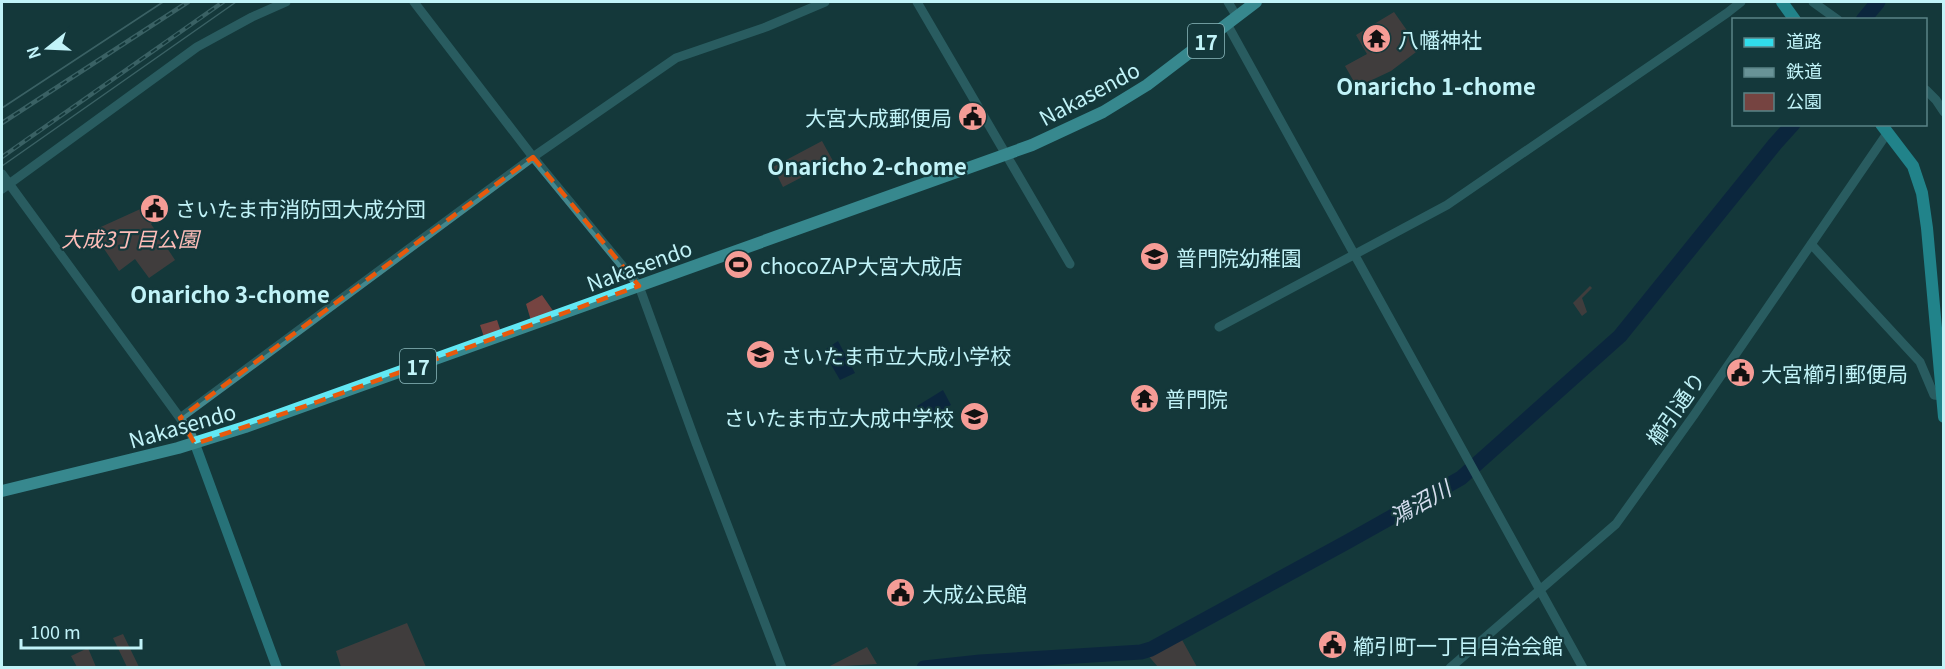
<svg xmlns="http://www.w3.org/2000/svg" width="1945" height="669" viewBox="0 0 1945 669" font-family="Georgia,'Noto Sans JP',serif">
<style>
.green{fill:#764441}
.water{fill:#021041}
.lines{fill:none;stroke-linecap:round;stroke-linejoin:round}
.river{stroke:#021041;stroke-width:15}
.tertiary{stroke:#43888e;stroke-width:9}
.secondary{stroke:#3fb8c3;stroke-width:10}
.primary{stroke:#31ddeb;stroke-width:12}
.trunk{stroke:#62e8f4;stroke-width:12}
.tram{stroke:#699397;stroke-width:1.5}
.rail-casing{stroke:#699397;stroke-width:4.5}
.rail{stroke:#14383b;stroke-width:2;stroke-dasharray:7;stroke-linecap:butt}
.marked{fill:none;stroke:#e8590c;stroke-width:4.5;stroke-dasharray:12 8;stroke-linejoin:round}
.labels{text-anchor:middle;dominant-baseline:central;stroke-width:4.5;stroke-linejoin:round;paint-order:stroke}
.shield{fill:#14383b;stroke:#8dbbbf;stroke-width:1.5}
.shield-label{font-size:20px;font-weight:bold;fill:#c1f3f8}
.poi-label{font-size:21px;fill:#c1f3f8;stroke:#14383b;text-anchor:start}
.street-label{font-size:21px;fill:#c1f3f8;stroke:#14383b}
.park-label{font-size:21px;font-style:italic;fill:#fdbdb8;stroke:#14383b}
.neighbourhood-label{font-size:22px;font-weight:bold;fill:#c1f3f8;stroke:#14383b}
.water-label{font-size:22px;font-style:italic;fill:#d5ddee;stroke:#14383b}
</style>
<rect width="100%" height="100%" fill="#14383b"/>
<path class="green" d="M1394 12 1420 49 1391 71 1357 87 1345 66 1367 54 1356 35Z
M822 141 833 161 783 187 773 167Z
M147 206 154 221 151 224 175 260 149 278 135 259 119 271 92 231Z
M1590 286 1592 288 1582 298 1587 312 1582 316 1573 303Z
M542 295 556 315 532 324 526 304Z
M497 320 502 335 485 340 480 325Z
M407 623 426 667H341L336 651Z
M123 634 139 667H127L113 638Z
M1181 638 1197 667H1158L1146 653Z
M867 647 877 664 828 667Z
M88 648 96 667H77L71 656Z"/>
<path class="water" d="M838 341 855 373 840 380 823 351Z
M943 390 951 405 923 420 917 406Z"/>
<g class="lines">
<path class="river" d="M1863 20 1878 2
M924 668 980 662 1141 652 1151 649 1347 542 1461 478 1620 336 1775 144 1793 124"/>
<path class="tertiary" d="M414 2 533 157 639 286 696 443 782 668
M917 2 1070 264
M1228 2 1237 17
M1813 2 1838 20
M1227 24 1583 668
M1926 90 1936 100 1944 112
M2 174 180 418 192 436 195 444
M2 189 197 47 252 17 286 2
M1811 244 1920 362 1934 395 1942 396
M1219 327 1447 205 1727 13 1741 2
M180 418 533 157 676 58 766 27 825 2
M1450 668 1616 524 1694 415 1888 132"/>
<path class="secondary" d="M195 444 277 668"/>
<path class="primary" d="M1782 2 1795 20
M1881 124 1913 166 1922 193 1927 228 1944 417"/>
<path class="trunk" d="M2 491 178 448 245 427 1032 145 1103 112 1147 85 1256 2"/>
<path class="tram" d="M2 108 163 2
M2 166 236 2"/>
<defs>
<path id="rail" d="M2 123 188 2
M2 157 223 2"/>
</defs>
<use href="#rail" class="rail-casing"/>
<use href="#rail" class="rail"/>
</g>
<path d="M0 0H1945V669H0ZM533 157 639 286 317 402 195 444 180 418Z" fill="#14383b" fill-opacity=".55" fill-rule="evenodd"/>
<path class="marked" d="M533 157 639 286 317 402 195 444 180 418Z"/>
<defs>
<symbol id="temple-disc" viewBox="-11 -11 22 22"><circle r="9.5" fill="#f59c96" stroke="#14383b"/><path d="M0-6L5-2H3V0L6.5 2.5H4V6H1.5V3h-3V6H-4V2.5H-6.5L-3 0V-2H-5Z" fill="#111"/></symbol>
<symbol id="civic-disc" viewBox="-11 -11 22 22"><circle r="9.5" fill="#f59c96" stroke="#14383b"/><path d="M-.6-6.5H3V-4.5H.6V-3L4-1V1h2V6H-6V1h2V-1L-.6-3ZM-1.2 2.5V6h2.4V2.5Z" fill="#111"/></symbol>
<symbol id="school-disc" viewBox="-11 -11 22 22"><circle r="9.5" fill="#f59c96" stroke="#14383b"/><path d="M0-5L7-2L0 1L-7-2ZM-4 1L0 2.5L4 1V4Q0 6-4 4Z" fill="#111"/></symbol>
<symbol id="stadium-disc" viewBox="-11 -11 22 22"><circle r="9.5" fill="#f59c96" stroke="#14383b"/><path d="M0-5a6.5 5 0 1 0 0 10a6.5 5 0 1 0 0-10ZM-3.5-1.8h7v3.6h-7Z" fill="#111"/></symbol>
</defs>
<g fill-rule="evenodd">
<use href="#temple-disc" x="1360" y="22" width="33" height="33"/>
<use href="#civic-disc" x="956" y="100" width="33" height="33"/>
<use href="#civic-disc" x="138" y="192" width="33" height="33"/>
<use href="#school-disc" x="1138" y="240" width="33" height="33"/>
<use href="#stadium-disc" x="722" y="248" width="33" height="33"/>
<use href="#school-disc" x="744" y="338" width="33" height="33"/>
<use href="#civic-disc" x="1724" y="356" width="33" height="33"/>
<use href="#temple-disc" x="1128" y="382" width="33" height="33"/>
<use href="#school-disc" x="958" y="400" width="33" height="33"/>
<use href="#civic-disc" x="884" y="576" width="33" height="33"/>
<use href="#civic-disc" x="1316" y="628" width="33" height="33"/>
</g>
<g class="labels">
<g class="shield">
<rect x="1188" y="24" width="36" height="34" rx="4.5"/>
<rect x="400" y="349" width="36" height="34" rx="4.5"/>
</g>
<g class="shield-label">
<text x="1206" y="41">17</text>
<text x="418" y="366">17</text>
</g>
<g class="poi-label">
<text x="1398" y="39">八幡神社</text>
<text x="952" y="117" text-anchor="end">大宮大成郵便局</text>
<text x="175" y="208">さいたま市消防団大成分団</text>
<text x="1176" y="257">普門院幼稚園</text>
<text x="760" y="265">chocoZAP大宮大成店</text>
<text x="781" y="355">さいたま市立大成小学校</text>
<text x="1761" y="373">大宮櫛引郵便局</text>
<text x="1165" y="398">普門院</text>
<text x="954" y="417" text-anchor="end">さいたま市立大成中学校</text>
<text x="922" y="593">大成公民館</text>
<text x="1353" y="645">櫛引町一丁目自治会館</text>
</g>
<g class="street-label">
<text transform="translate(1089 93) rotate(-28)">Nakasendo</text>
<text transform="translate(639 265) rotate(-20)">Nakasendo</text>
<text transform="translate(1675 408) rotate(-55)">櫛引通り</text>
<text transform="translate(182 425) rotate(-16)">Nakasendo</text>
</g>
<g class="park-label">
<text x="130" y="238">大成3丁目公園</text>
</g>
<g class="neighbourhood-label">
<text x="1436" y="85">Onaricho 1-chome</text>
<text x="867" y="165">Onaricho 2-chome</text>
<text x="230" y="293">Onaricho 3-chome</text>
</g>
<g class="water-label">
<text transform="translate(1419 501) rotate(-29)">鴻沼川</text>
</g>
</g>
<rect width="1945" height="669" fill="none" stroke="#c1f3f8" stroke-width="6"/>
<rect x="1732" y="18" width="195" height="108" fill="#14383b" stroke="#598387" stroke-width="1.5"/>
<rect x="1744" y="38" width="30" height="9" fill="#31ddeb" stroke="#598387" stroke-width="1.5"/>
<text x="1786" y="48" font-size="18" fill="#c1f3f8">道路</text>
<rect x="1744" y="68" width="30" height="9" fill="#699397" stroke="#598387" stroke-width="1.5"/>
<text x="1786" y="78" font-size="18" fill="#c1f3f8">鉄道</text>
<rect x="1744" y="93" width="30" height="18" fill="#764441" stroke="#598387" stroke-width="1.5"/>
<text x="1786" y="108" font-size="18" fill="#c1f3f8">公園</text>
<g transform="translate(48 48) rotate(252)" stroke="#14383b" stroke-width="4.5" paint-order="stroke">
<path d="M0-4.5L10 22L0 15L-10 22Z" fill="#c1f3f8"/>
<text y="-9" font-size="16" font-weight="bold" text-anchor="middle" fill="#c1f3f8">N</text>
</g>
<path d="M21 639v9h120v-9" fill="none" stroke="#c1f3f8" stroke-width="3"/>
<text x="30" y="639" font-size="18" fill="#c1f3f8" stroke="#14383b" stroke-width="4.5" paint-order="stroke">100 m</text>
</svg>
